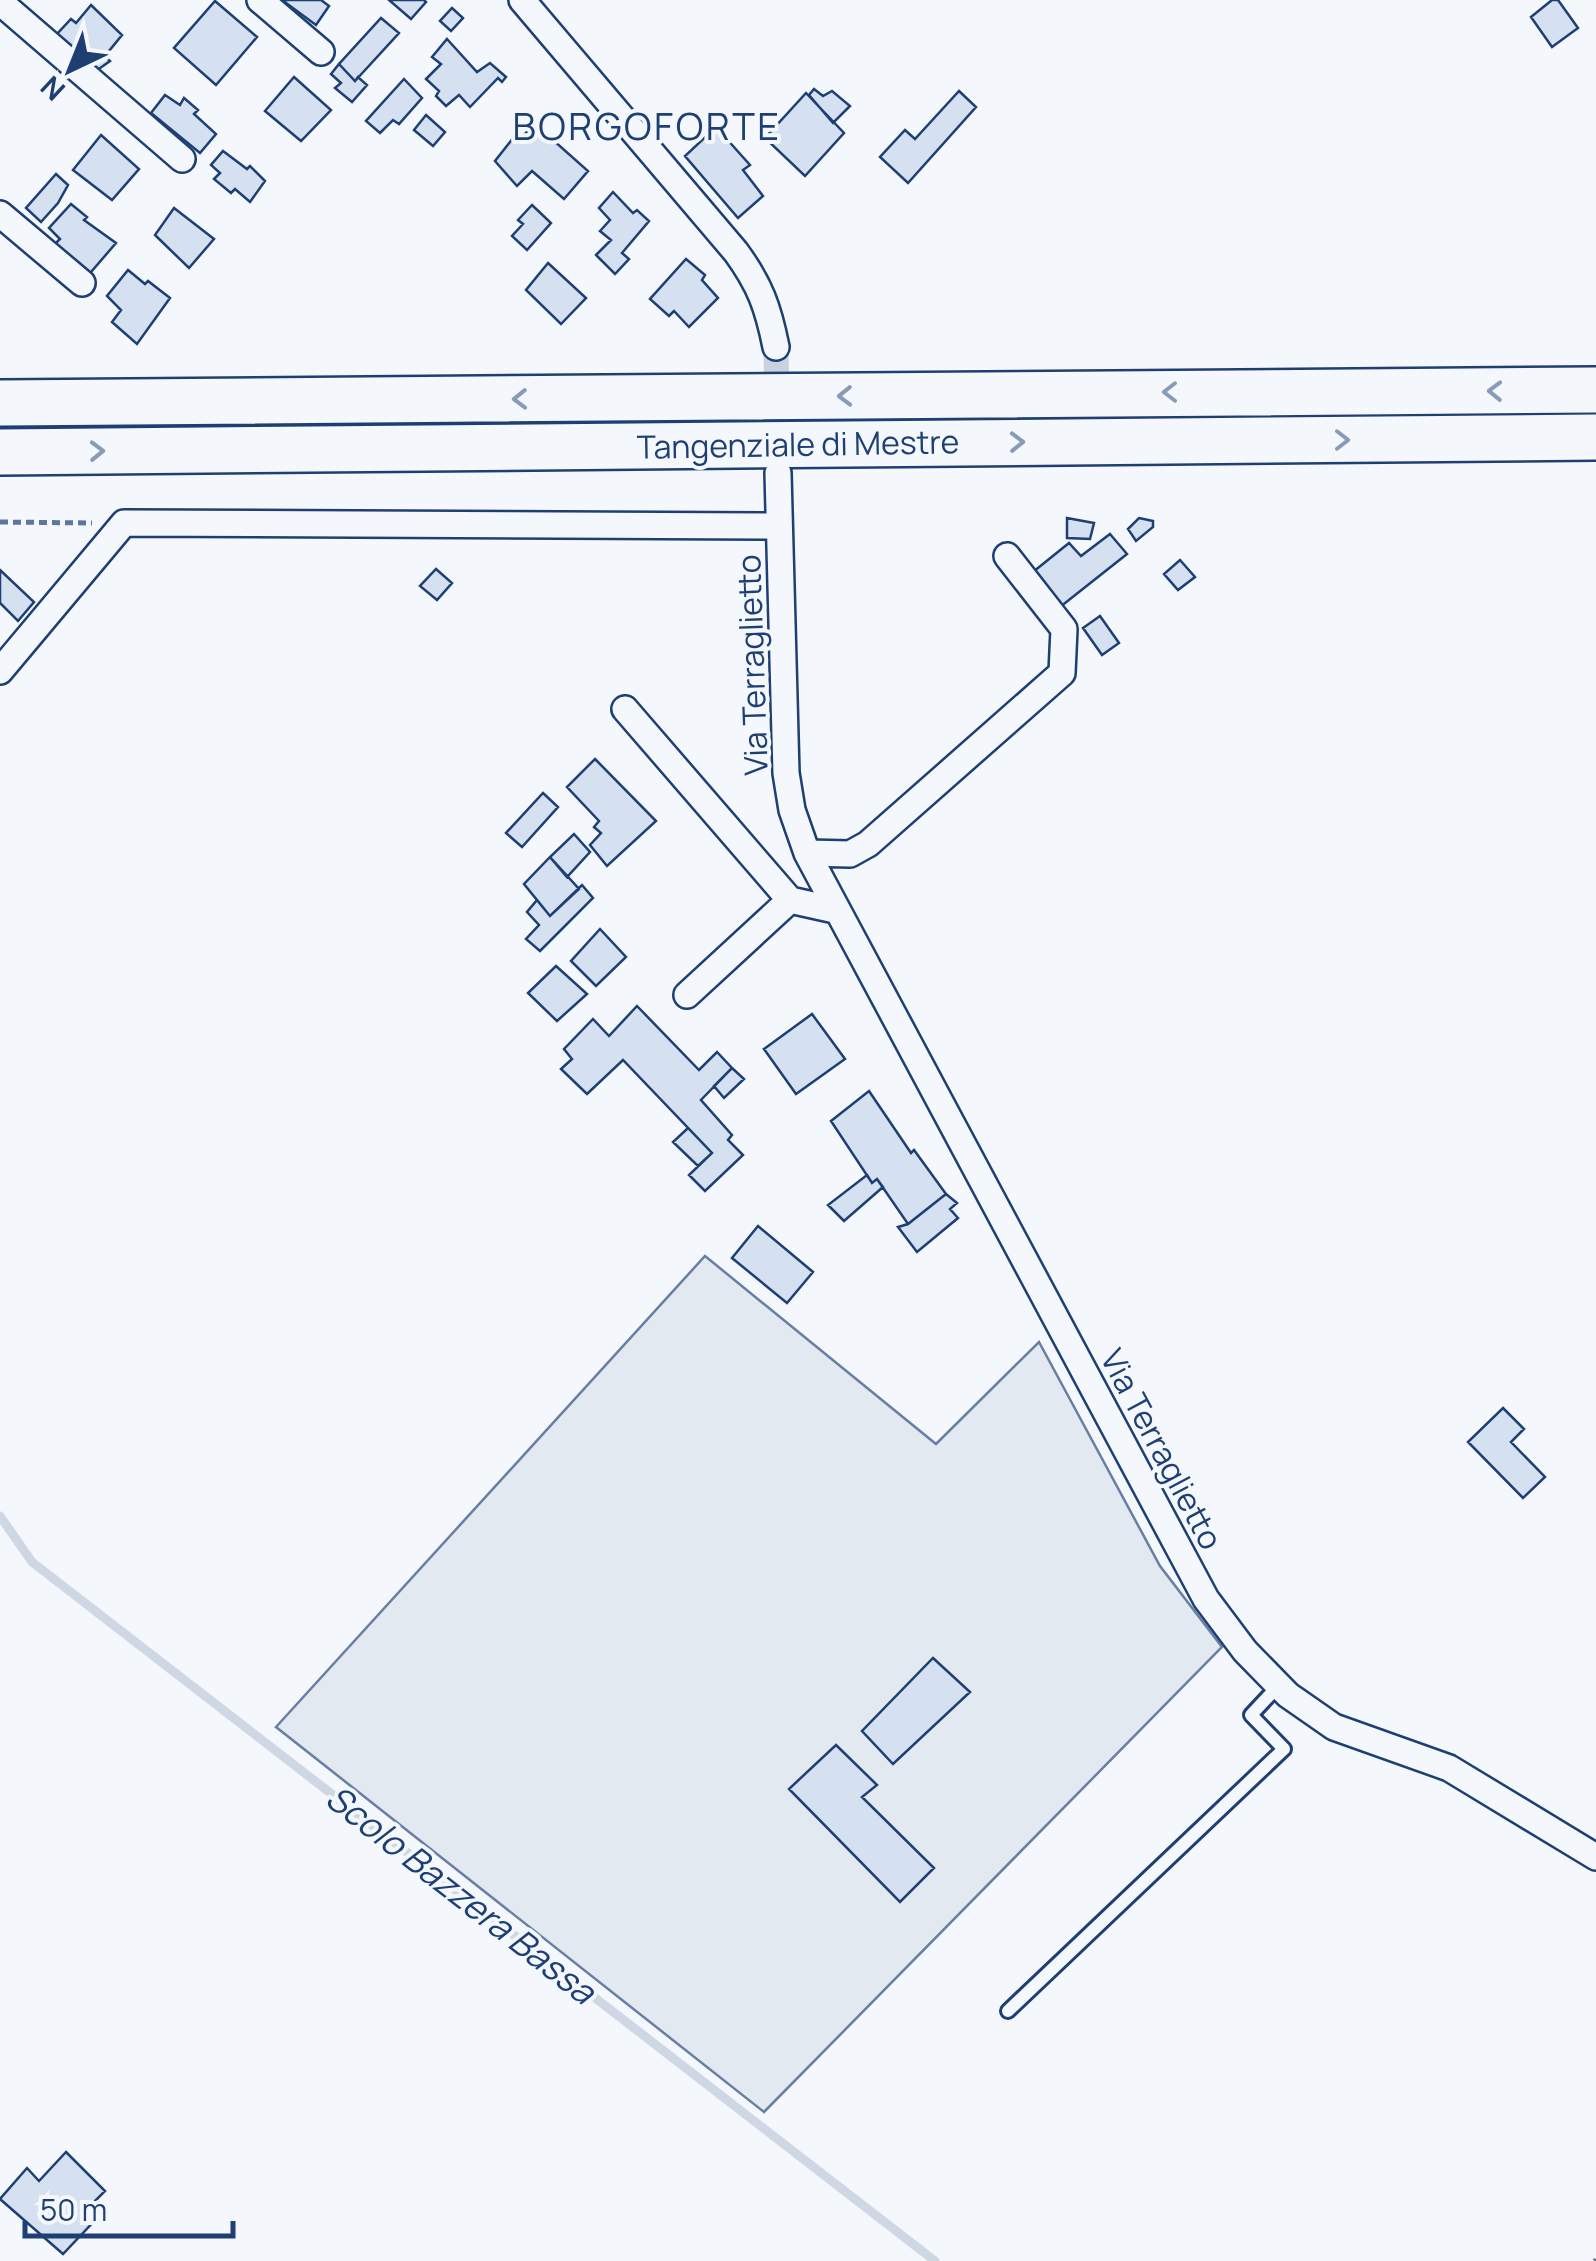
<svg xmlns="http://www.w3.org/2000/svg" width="1596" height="2261" viewBox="0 0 1596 2261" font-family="Manrope,sans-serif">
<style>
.green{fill:#e3e9f0;stroke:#687fa3;stroke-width:2.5}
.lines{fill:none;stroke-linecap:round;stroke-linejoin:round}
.stream{stroke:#cfd7e4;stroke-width:9}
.building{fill:#d5e0f0;stroke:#1d3f73;stroke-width:2.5}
.minor-tunnel{stroke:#c9d2e0;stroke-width:25;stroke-dasharray:25 12;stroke-linecap:butt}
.service-casing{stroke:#1d3f73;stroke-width:18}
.minor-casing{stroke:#1d3f73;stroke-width:30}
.motorway-casing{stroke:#1d3f73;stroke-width:50}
.path{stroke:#5e769c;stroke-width:5;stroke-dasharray:8 5;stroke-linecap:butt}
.service{stroke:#f4f7fb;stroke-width:12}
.minor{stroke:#f4f7fb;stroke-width:25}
.motorway{stroke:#f4f7fb;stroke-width:45}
.oneway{stroke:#889bb7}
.labels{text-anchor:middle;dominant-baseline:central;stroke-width:8;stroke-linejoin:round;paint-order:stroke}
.street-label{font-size:32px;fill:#1d3f73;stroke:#f4f7fb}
.water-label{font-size:35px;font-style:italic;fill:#1d3f73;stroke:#f4f7fb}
.quarter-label{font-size:38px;letter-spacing:2.5px;fill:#1d3f73;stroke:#f4f7fb}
</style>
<rect width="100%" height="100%" fill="#f4f7fb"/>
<path class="green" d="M705 1256 936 1444 1039 1342 1160 1566 1222 1647 764 2112 276 1727Z"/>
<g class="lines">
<path class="stream" d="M0 1516 32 1562 935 2261"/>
</g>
<path class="building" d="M282 0H321L329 6 316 25Z
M389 0H424L426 2 411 19Z
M1552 0H1558L1578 28 1552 47 1531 17Z
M215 1 257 37 216 85 174 48Z
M91 5 122 35 105 56 110 61 96 71 57 34 71 19 76 23Z
M452 8 463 18 451 31 440 21Z
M381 18 399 33 355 81 339 64Z
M447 39 477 72 490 63 506 77 502 82 498 78 470 107 459 95 446 106 436 96 439 91 426 79 441 64 432 57Z
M339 64 355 81 358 77 367 85 352 102 335 88 341 83 331 74Z
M294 77 331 110 301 141 265 111Z
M404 79 422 98 399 124 393 120 380 133 366 121Z
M814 89 823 96 832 91 850 106 833 123 809 95Z
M959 91 976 107 908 183 880 157 905 130 915 139Z
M806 93 844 133 805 176 765 138Z
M165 95 180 105 184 98 198 110 194 114 216 134 200 153 151 113Z
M426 115 445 132 433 146 414 130Z
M535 124 588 171 564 199 532 171 517 186 495 161 518 132 523 136Z
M716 127 750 165 743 170 763 196 738 218 685 156Z
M101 135 139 169 112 200 73 170Z
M223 151 247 169 250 166 265 181 250 202 235 189 231 193 214 179 220 173 211 165Z
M56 174 68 185 58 203 41 222 26 208Z
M613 192 633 213 637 210 649 221 622 253 629 259 615 274 596 255 611 240 600 231 610 220 599 208Z
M71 204 87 217 84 220 116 243 85 279 50 249 60 239 49 228Z
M532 205 551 223 527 250 512 236 523 224 518 220Z
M174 208 214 239 189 268 155 235Z
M686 259 705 275 702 280 718 298 689 327 674 311 669 316 650 299Z
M548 263 586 298 561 324 526 290Z
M128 270 145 284 148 281 170 298 137 344 112 322 121 310 107 296Z
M1067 518 1094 523 1090 539 1067 538Z
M1139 518 1153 521V527L1136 541 1128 529Z
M1110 534 1127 554 1055 611 1028 576 1069 543 1081 556Z
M1180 560 1195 577 1178 590 1164 574Z
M436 569 452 583 437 600 420 586Z
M0 570 34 602 18 621 0 603Z
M1100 616 1119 643 1102 655 1083 628Z
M595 759 656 821 607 866 590 845 601 833 594 827 599 821 567 787Z
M543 793 558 807 522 847 506 833Z
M574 834 590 852 567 877 550 857Z
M550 857 579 889 550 916 524 884Z
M582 885 593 898 540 951 526 939 539 925 527 912 537 900 550 916Z
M600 929 626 957 596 986 571 961Z
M556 966 587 994 557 1021 528 993Z
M637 1006 699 1070 717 1052 732 1068 701 1100 732 1135 728 1140 743 1155 705 1191 689 1175 712 1153 623 1060 587 1094 561 1069 572 1059 564 1049 593 1019 609 1036Z
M812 1014 845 1059 796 1094 764 1049Z
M732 1068 744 1079 724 1098 714 1086Z
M869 1091 911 1153 914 1150 946 1194 908 1224 877 1179 872 1183 831 1121Z
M688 1128 712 1153 698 1166 673 1142Z
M867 1175 872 1183 877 1179 883 1187 844 1221 828 1205Z
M946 1194 957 1203 950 1209 958 1218 917 1252 898 1227 908 1224Z
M758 1226 813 1272 787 1303 732 1258Z
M1503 1408 1524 1429 1511 1442 1545 1477 1523 1498 1468 1442Z
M933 1658 970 1692 893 1764 862 1731Z
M836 1745 877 1785 862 1797 934 1868 900 1902 789 1789Z
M66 2152 105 2191 90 2206 99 2216 63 2254 0 2199 27 2168 39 2181Z"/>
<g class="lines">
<path class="minor-tunnel" d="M776 347 777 408"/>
<defs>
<path id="service" d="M1008 2011 1284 1749 1251 1715 1279 1685"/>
<path id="minor" d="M260 0 321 52
M522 0 736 252C760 285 768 307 776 347
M0 2 182 159
M0 214 82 283
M778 473 786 773 792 810 807 853 1206 1599 1245 1651 1288 1695 1334 1727 1449 1768 1596 1857
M0 671 124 523 779 526
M625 709 790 900 835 910
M807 853 850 854 868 844 1062 673 1064 629 1007 556
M687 995 790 900"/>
<path id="motorway" d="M0 403 1596 390
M0 452 1596 437"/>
</defs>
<use href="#service" class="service-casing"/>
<use href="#minor" class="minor-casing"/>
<use href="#motorway" class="motorway-casing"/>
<path class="path" d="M0 522 92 523
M1595 2261 1596 2259"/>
<use href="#service" class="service"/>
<use href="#minor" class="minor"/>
<use href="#motorway" class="motorway"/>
</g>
<defs><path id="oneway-chevron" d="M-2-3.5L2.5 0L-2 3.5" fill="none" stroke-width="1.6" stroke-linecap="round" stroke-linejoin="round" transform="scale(2.5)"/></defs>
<g class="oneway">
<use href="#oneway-chevron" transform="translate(1495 391) rotate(-179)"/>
<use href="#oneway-chevron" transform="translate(1170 392) rotate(180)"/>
<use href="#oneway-chevron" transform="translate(845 396) rotate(179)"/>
<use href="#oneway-chevron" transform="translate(520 399) rotate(179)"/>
<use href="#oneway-chevron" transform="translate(1342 440)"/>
<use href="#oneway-chevron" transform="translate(1017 442) rotate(-1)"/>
<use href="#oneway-chevron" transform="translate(97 451) rotate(-1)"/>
</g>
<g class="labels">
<g class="street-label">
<text transform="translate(798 444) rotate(-1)">Tangenziale di Mestre</text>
<text transform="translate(752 665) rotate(-92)">Via Terraglietto</text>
<text transform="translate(1162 1449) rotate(62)">Via Terraglietto</text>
</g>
<g class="water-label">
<text transform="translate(461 1894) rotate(38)">Scolo Bazzera Bassa</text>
</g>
<g class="quarter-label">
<text x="647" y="125">BORGOFORTE</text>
</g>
</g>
<g transform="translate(70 70) rotate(223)" stroke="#f4f7fb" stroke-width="8" paint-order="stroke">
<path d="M0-8L18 38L0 25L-18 38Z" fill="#1d3f73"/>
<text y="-15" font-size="28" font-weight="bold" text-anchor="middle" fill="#1d3f73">N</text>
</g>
<path d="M25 2221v15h208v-15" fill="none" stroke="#1d3f73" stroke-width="5"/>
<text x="40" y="2221" font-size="30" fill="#1d3f73" stroke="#f4f7fb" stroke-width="8" paint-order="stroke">50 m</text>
</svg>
